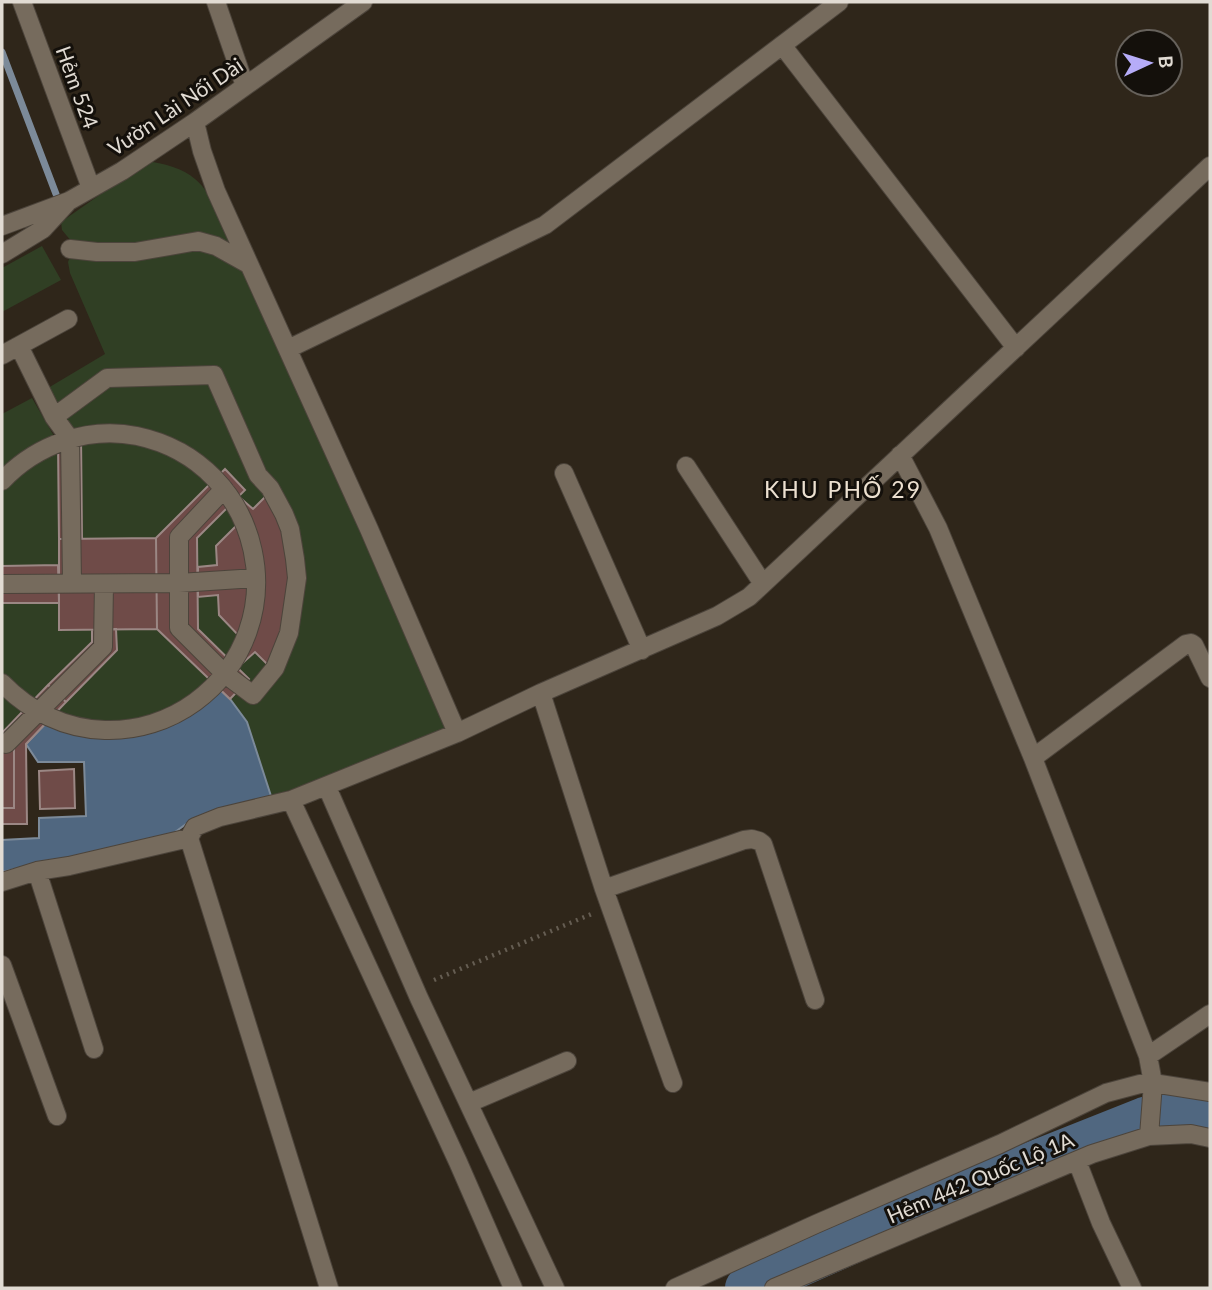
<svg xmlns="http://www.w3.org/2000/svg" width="1212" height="1290" viewBox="0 0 1212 1290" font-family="Lato,sans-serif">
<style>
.green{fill:#303f24}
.water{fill:#506780;stroke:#7c8a99;stroke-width:2}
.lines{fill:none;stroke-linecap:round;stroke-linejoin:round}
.stream{stroke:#7c8a99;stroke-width:7}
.river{stroke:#506780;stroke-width:44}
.building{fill:#6f4b48;stroke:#9b8784;stroke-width:2}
.minor-casing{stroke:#4c443b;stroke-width:20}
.path{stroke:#655d52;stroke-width:4.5;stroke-dasharray:2 5;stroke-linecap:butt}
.minor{stroke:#766b5d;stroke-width:18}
.labels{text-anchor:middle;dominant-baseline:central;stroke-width:6;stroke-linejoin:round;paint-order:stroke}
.street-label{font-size:21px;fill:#e1dbd3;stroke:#14100b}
.neighbourhood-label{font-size:23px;letter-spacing:2px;fill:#ece0d0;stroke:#14100b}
</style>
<rect width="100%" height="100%" fill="#2f261a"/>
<path class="green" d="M148 161C164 164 183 168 195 179 213 194 225 226 235 247L228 250 131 248 72 242 62 230 61 222Z
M42 246 61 280 2 312V268Z
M187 247 213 249 242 271 249 280 450 729 312 783 271 796 247 722 230 699 249 679 238 667 255 652 272 671 268 494 253 509 238 496 245 489 233 478 156 538 82 539 70 439 48 388 105 354 70 273 68 262 70 257Z
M32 398 58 443V565L2 566V414Z
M227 508 242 520 217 565 198 567 197 538Z
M218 595 219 615 242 639 226 656 198 629V597Z
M2 603H59V630H92V642L2 733Z
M116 629H157L215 685 146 726 51 718 117 650Z"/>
<path class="water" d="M215 685 230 699 247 722 271 796 189 822 171 835 2 872V840L39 838V818L86 816 84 762H38L26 744 51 718 131 729Z"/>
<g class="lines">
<path class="stream" d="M2 52 56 194"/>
<path class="river" d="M747 1288 994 1179 1145 1119 1197 1104 1210 1107"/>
</g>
<path class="building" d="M81 436 82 539H59L58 443Z
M225 469 245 490 197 538 198 629 249 679 230 699 157 629 156 538Z
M268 494 288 546 289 604 271 661 268 665 255 652 238 667 242 639 219 615 218 595 198 597V567L217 565 216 546 242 520 227 508 238 496 253 509Z
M156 538 157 629 59 630V539Z
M58 565 59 603H2V566Z
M116 629 117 650 66 702 48 685 92 642V630Z
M48 685 66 702 26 744 27 824H2V733Z
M2 748H14V808H2Z
M74 769 75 808 40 809 39 771Z"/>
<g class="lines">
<defs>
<path id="minor" d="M22 2 91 188
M216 2 245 86
M782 45 1016 348
M195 122 202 151 216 191 369 529 457 733
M2 226 69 201 122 171 195 122 363 2
M70 249 97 252H135L198 241 216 246 248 264
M2 254 43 229 67 203
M19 346 54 417 70 439 72 582
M288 349 545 225 839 2
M2 355 68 319
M54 417 107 378 214 375 258 475 270 488 284 514 290 529 295 559 297 578 289 633 275 668 253 695 225 674 179 628V537L224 489
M900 455 938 528 1033 758 1148 1056 1153 1083 1149 1136
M686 466 763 584
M564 473 642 650
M2 481C36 445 87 426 137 436 264 463 299 625 195 702 169 721 137 731 105 730 65 729 29 711 2 683
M2 584 179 583 256 578
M541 693 604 889 673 1083
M6 744 103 647 104 584
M1033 758 1186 644 1191 643 1194 645 1210 678
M327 787 419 998 555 1288
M291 800 458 1162 513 1288
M189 838 329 1288
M37 871 94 1049
M2 882 37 871 69 866 189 838 195 827 220 817 291 800 457 733 541 693 717 616 749 597 1210 166
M604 889 744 840 752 839 759 841 763 844 815 1000
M2 965 57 1116
M1148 1056 1210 1014
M469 1103 567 1061
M1077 1161 1101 1223 1132 1288
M675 1288 816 1224 1000 1144 1106 1093 1140 1084 1153 1083 1210 1092
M774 1288 1092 1154 1149 1136 1191 1134 1210 1138"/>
</defs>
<use href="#minor" class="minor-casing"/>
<path class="path" d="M434 980 594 913"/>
<use href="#minor" class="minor"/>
</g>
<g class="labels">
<g class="street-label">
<text transform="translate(78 87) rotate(70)">Hẻm 524</text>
<text transform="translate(175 106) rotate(-34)">Vườn Lài Nối Dài</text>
<text transform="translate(980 1177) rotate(-23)">Hẻm 442 Quốc Lộ 1A</text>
</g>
<g class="neighbourhood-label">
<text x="843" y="489">KHU PHỐ 29</text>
</g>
</g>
<rect width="1212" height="1290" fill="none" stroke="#e1dbd3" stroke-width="7"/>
<g transform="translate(1149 63) rotate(86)"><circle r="33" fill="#14100b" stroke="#66615b" stroke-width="2"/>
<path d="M0-5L12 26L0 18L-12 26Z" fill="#b6acf8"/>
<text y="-10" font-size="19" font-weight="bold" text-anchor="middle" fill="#e1dbd3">B</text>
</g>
</svg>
